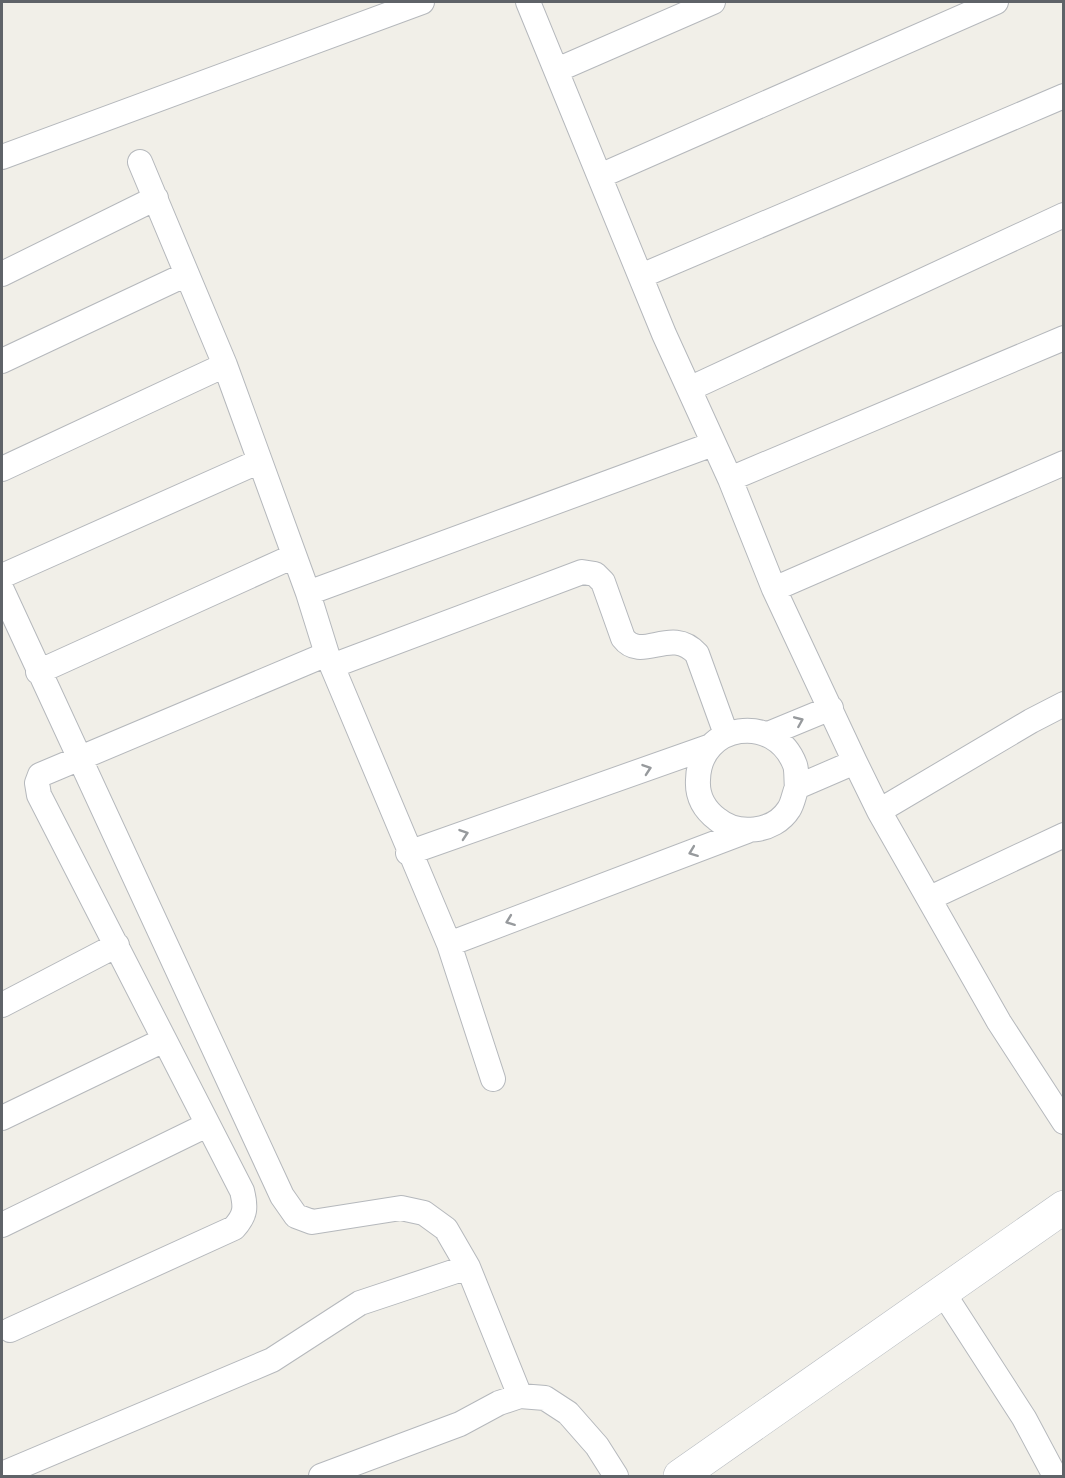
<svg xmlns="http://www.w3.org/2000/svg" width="1065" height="1478" viewBox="0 0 1065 1478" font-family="'DM Sans',sans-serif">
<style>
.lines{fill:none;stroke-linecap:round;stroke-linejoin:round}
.street-casing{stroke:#b5b8bc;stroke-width:26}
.secondary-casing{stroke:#b6babf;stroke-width:34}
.street{stroke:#fff;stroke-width:24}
.secondary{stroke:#fff;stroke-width:33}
.oneway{stroke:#979a9d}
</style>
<rect width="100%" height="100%" fill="#f1efe8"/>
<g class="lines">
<defs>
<path id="street" d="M528 2 664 334 730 479 774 589 855 762 879 811 999 1022 1064 1122
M557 70 713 2
M2 157 422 2
M140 162 225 365 308 593 327 654 449 944 493 1079
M600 176 996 2
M2 274 156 198
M641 276 1064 96
M2 361 187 274
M689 389 1064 215
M2 469 225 365
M730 479 1064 338
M2 576 260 461
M774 589 1064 463
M2 590 282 1196 296 1216 312 1222 401 1208 424 1213 446 1229 468 1267 520 1396
M308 593 713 444
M332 666 582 572 595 574 603 582 623 638C642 663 671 625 697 654L726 734
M38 672 294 556
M768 734 831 708
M797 787C796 780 797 771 795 765 775 712 699 723 698 780 697 796 704 809 717 819 737 836 774 833 789 809 793 803 794 794 797 787L855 762
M879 811 1031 721 1064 704
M408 853 708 747
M930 898 1064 835
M449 944 747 831
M2 1005 117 945
M2 1118 164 1040
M2 1225 207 1125
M942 1291 1024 1418 1055 1476
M10 1330 234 1228C246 1215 246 1207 242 1191L39 795 37 783 40 775 327 654
M2 1474 272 1360 360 1303 468 1267
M321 1476 460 1424 499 1403 520 1396 545 1398 568 1413 597 1446 616 1476"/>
<path id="secondary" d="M680 1476 1064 1207"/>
</defs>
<use href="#street" class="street-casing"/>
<use href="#secondary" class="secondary-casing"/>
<use href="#street" class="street"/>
<use href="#secondary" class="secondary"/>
</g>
<defs><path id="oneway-chevron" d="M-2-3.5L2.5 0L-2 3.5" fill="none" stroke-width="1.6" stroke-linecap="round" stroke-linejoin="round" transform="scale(1.5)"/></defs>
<g class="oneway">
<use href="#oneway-chevron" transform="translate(799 721) rotate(-23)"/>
<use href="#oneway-chevron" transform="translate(647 769) rotate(-19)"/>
<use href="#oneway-chevron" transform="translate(464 834) rotate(-19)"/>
<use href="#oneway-chevron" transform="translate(693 852) rotate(159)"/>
<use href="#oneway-chevron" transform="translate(510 921) rotate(159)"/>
</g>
<rect width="1065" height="1478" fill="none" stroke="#5f6368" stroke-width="6"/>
</svg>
